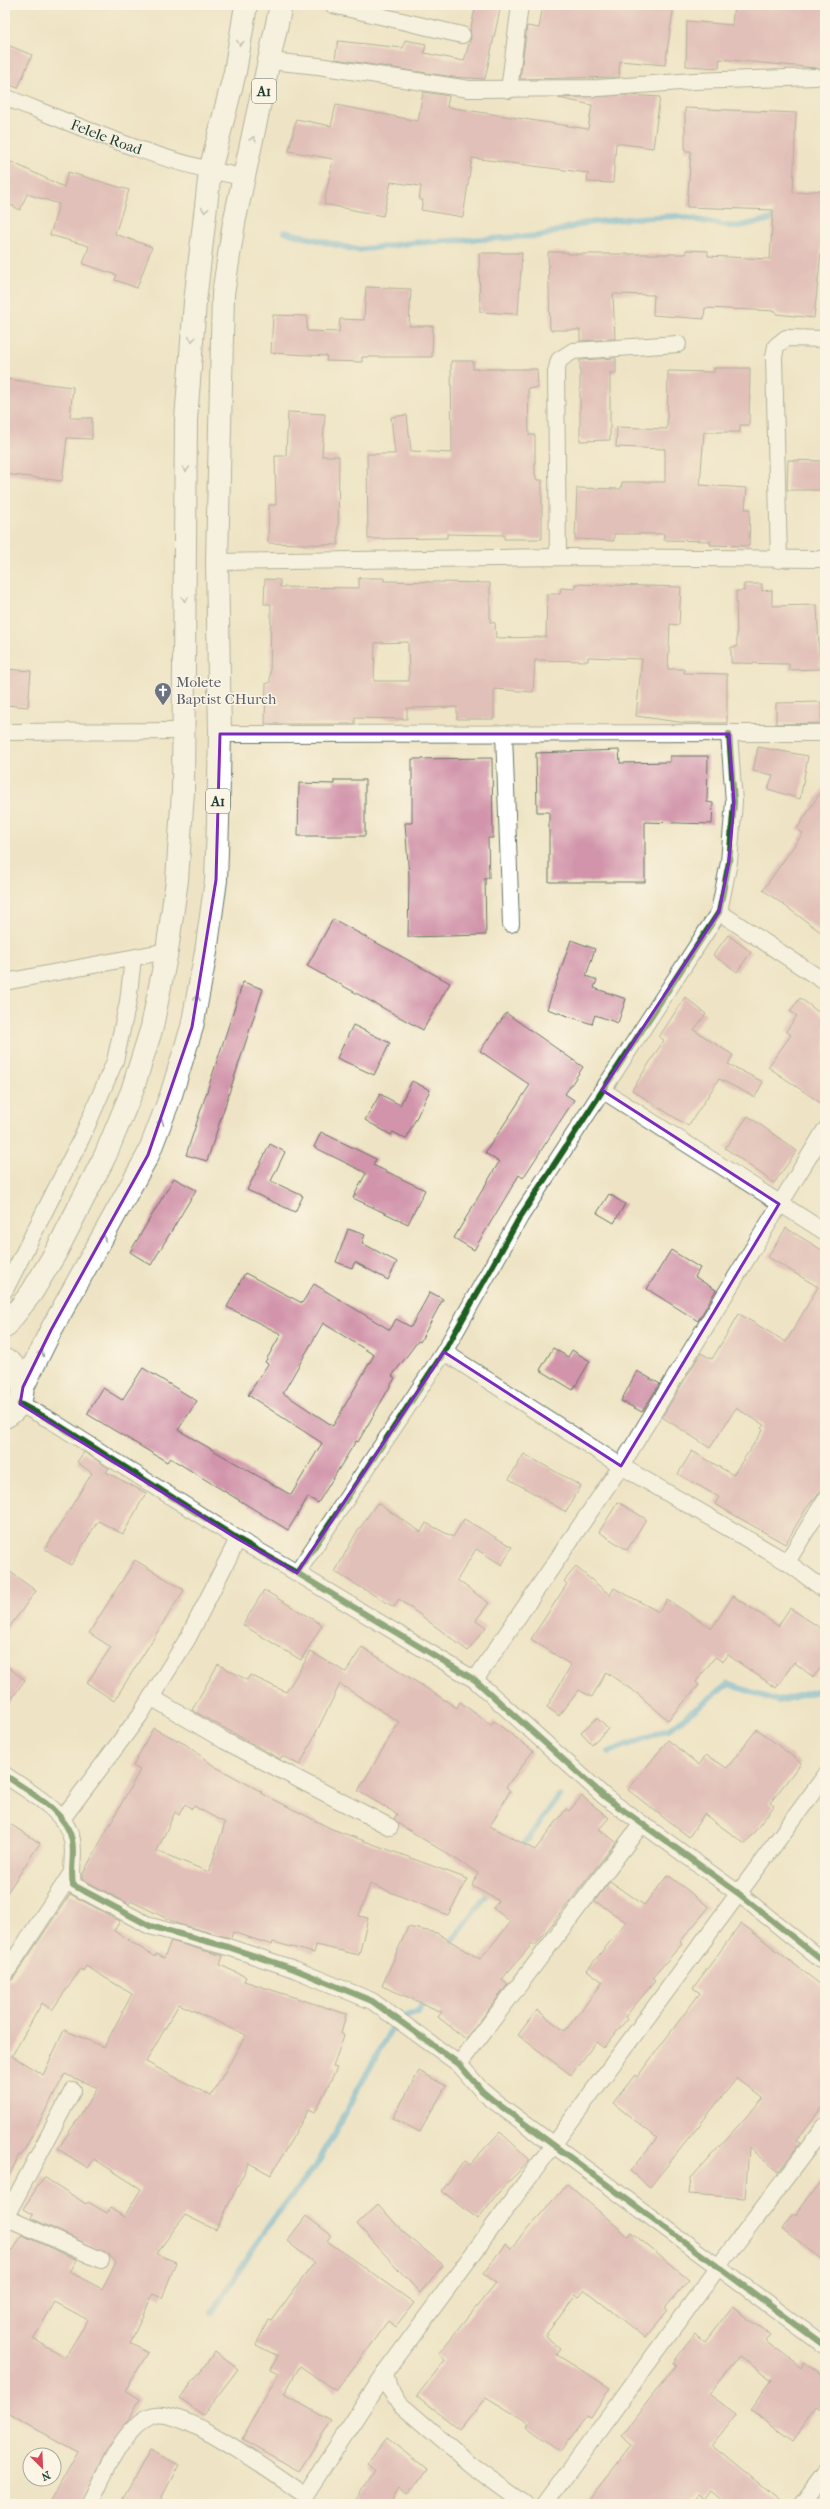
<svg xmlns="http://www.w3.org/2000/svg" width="830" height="2509" viewBox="0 0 830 2509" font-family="'IM FELL French Canon',serif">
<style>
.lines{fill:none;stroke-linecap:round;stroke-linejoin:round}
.stream{stroke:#5aaed6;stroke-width:6}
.building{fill:#d194ab;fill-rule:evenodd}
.street-casing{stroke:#677767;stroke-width:18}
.highway-casing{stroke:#677767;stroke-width:24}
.street{stroke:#fff;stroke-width:16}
.highway{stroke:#fff;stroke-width:22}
.cycleway-casing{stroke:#fcf5e5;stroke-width:8}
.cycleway{stroke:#1b5e20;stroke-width:6}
.oneway{stroke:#8f9e9a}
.marked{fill:none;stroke:#7b2cbf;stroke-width:3;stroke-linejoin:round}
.labels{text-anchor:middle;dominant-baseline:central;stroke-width:3;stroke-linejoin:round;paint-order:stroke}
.shield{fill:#fcf5e5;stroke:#617469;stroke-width:1}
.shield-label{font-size:14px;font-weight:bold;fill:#1f3d34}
.street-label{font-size:15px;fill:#1f3d34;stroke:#fcf5e5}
.worship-label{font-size:15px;fill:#5b616d;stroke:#fcf5e5;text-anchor:start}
</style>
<rect width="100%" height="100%" fill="#fcf5e5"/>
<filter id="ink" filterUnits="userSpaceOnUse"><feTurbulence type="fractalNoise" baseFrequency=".025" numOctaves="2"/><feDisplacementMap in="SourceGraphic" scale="8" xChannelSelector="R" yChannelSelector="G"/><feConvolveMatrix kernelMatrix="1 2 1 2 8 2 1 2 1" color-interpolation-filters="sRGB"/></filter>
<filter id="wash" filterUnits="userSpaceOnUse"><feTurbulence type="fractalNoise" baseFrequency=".012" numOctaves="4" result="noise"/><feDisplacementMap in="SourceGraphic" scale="16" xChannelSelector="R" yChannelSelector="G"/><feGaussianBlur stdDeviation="0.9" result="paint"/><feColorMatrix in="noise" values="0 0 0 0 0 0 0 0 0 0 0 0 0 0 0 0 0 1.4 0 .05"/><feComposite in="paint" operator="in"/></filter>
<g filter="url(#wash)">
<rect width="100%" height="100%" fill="#eee4c5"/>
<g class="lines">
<path class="stream" d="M285 232 357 250 411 243 540 236 585 223 636 218 676 216 735 227 781 217
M609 1752 671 1728 728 1684 778 1701 825 1689
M520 1850 559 1796
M447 1948 492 1888
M212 2313 267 2227 319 2161 396 2020 418 2011 425 1996"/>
</g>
<g id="blocks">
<path class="building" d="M476 5H501L485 79 453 77 335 59 338 41 403 48 405 40 426 44 424 53 464 61 471 37 470 31Z
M543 5H674L665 65 620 61 619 77 520 79 527 26 539 28Z
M734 5H825L823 71 816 68 720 59 719 68 686 66 687 21 732 25Z
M5 44 32 55 18 88 5 83Z
M423 92 449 96 447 107 588 129 592 105 558 98 627 95 660 97 653 148 616 143 613 183 587 182 588 173 472 158 463 217 421 210 423 200H419L421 186 391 182 383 216 324 204 333 159 289 151 296 119 331 126 336 105 418 121Z
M685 108 796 113 793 193 825 190 822 243 814 318 776 314V311L705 308 704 319 653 315 654 295 613 294 615 339 580 341V330H550L548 252H568V254H686V250L708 251V256L770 259 773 210 687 207 691 151H685Z
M5 159 64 187 68 172 129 190 115 234 152 247 137 288 115 280 117 275 83 264 89 246 50 235 59 204 27 194 20 210 5 202Z
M479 253H522L518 314 480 312Z
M366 287 411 289 409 326H433L432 357H362V362L326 361 327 356 271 353 273 315 307 316V331L339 332 340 319 364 320Z
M616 358V373H610V440L580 441V360Z
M451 361H473V369H537L538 388H528L529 435H535V474L537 480H542V539H504V535L447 534V538L368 539 367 454H395L391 417 407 415 411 451 452 453Z
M714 368H750L749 425H740V432H704L700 485 747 488 745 509H750L749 546 710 545V541L664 540V534H614V541L575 539 577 488 621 489 622 482H665V449L616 447 617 427 667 429 668 371 714 372Z
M5 379 73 387 70 418H92V439L67 438 62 481 5 474Z
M288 412 325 414 322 456H339L338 545 268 543 269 505H276L275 456H286Z
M788 460 825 461V490H787Z
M359 578H384V581L490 583V622L495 623 496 638 546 637 547 594H560L561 588 575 589V584L681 587 679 625 670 624 668 669H684V673L727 674V723H685L636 716 642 659 588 657V661L535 660 533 692 494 689V719H457V707L407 708V719L355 718V724H265L266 683H270L271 604H264L265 579 280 580V587L359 588ZM408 642 409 681H374L375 643Z
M744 584H762V591L772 590V606L817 605 820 669 789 670V664L731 663V647H737L736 591H744Z
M5 669 31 671 28 707 5 705Z
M821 702V723L776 724V703Z
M758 747 808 756 800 799 768 789 773 775 753 771Z
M619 750 620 763 670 762V756H708L707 802 713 803 712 824 645 822V882H549V812H537L536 753Z
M492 758 493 838H488L489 878H485L486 935 408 937 409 877 405 823H412V759Z
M334 780H365V836H298L299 783 334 784Z
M825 785V935L763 890 803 833 797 829Z
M333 919 450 983 423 1030 307 966Z
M728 935 751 952 737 972 713 955Z
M571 940 595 949 586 976 597 980 594 988 626 999 618 1023 595 1015 592 1024 547 1009Z
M243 982 263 989 207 1161 186 1155Z
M685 997 706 1014 694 1030 733 1055 728 1064 763 1082 755 1097 719 1079 688 1126 632 1090 664 1040 659 1037Z
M800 998 825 1017V1106L768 1067 791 1035 786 1031 797 1016 790 1011Z
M506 1013 583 1067 565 1094 574 1100 523 1178 519 1175 474 1250 454 1238 499 1162 485 1153 530 1085 480 1051Z
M353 1025 390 1043 374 1075 337 1058Z
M412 1081 430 1090 406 1139 393 1132 391 1135 365 1120 380 1094 400 1105Z
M748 1116 797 1151 774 1183 725 1148Z
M321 1132 376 1159 373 1165 425 1190 408 1224 353 1198 366 1173 314 1147Z
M270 1144 285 1152 271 1181 303 1196 295 1212 247 1190Z
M174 1178 196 1190 151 1265 130 1252Z
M609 1194 625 1204 614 1223 597 1213Z
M786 1228 825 1252V1485L806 1509 785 1544 715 1504 719 1497 678 1474 692 1451 733 1475 763 1430 761 1428 764 1425 736 1408 710 1448 662 1417 701 1353 712 1359 739 1314 786 1342 818 1287 768 1257Z
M348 1229 365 1235 362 1243 397 1262 388 1280 355 1262 352 1268 336 1262Z
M671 1250 700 1268 695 1277 716 1290 698 1321 647 1289Z
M245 1273 302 1303 314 1284 390 1330 396 1319 411 1327 430 1292 443 1299 420 1342 418 1341 392 1376 395 1378 358 1442 356 1441 318 1503 308 1497 288 1530 170 1458 167 1462 87 1414 103 1388 122 1400 143 1368 197 1401 178 1430 291 1495 322 1443 248 1395 268 1364 265 1362 281 1334 227 1307ZM323 1323 374 1355 333 1426 283 1393Z
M553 1348 568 1357 572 1350 590 1361 573 1390 540 1370Z
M637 1371 660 1384 642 1412 621 1401Z
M84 1452 109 1468 106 1472 146 1493 123 1534 98 1521 71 1565 45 1549 92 1473 77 1462Z
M524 1454 581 1486 566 1512 509 1479Z
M618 1502 646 1519 627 1550 599 1532Z
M377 1503 421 1532 426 1523 453 1537 464 1519 512 1547 502 1565 476 1549 457 1580 489 1603 476 1620 486 1627 468 1651 399 1599 394 1607 335 1572 355 1535Z
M135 1560 184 1590 114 1701 87 1683 111 1647 89 1633Z
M576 1567 610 1595 614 1588 659 1612 667 1600 712 1628 733 1596 778 1626 790 1608 825 1631V1663L813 1677 794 1662 776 1688 728 1655 723 1662 715 1657 696 1682 699 1685 668 1720 639 1695 606 1672 592 1697 579 1690 559 1716 547 1707 571 1665 531 1639 567 1584 564 1581Z
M5 1568 36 1591 5 1633Z
M264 1590 322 1625 301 1660 243 1625Z
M362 1647 457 1708 460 1702 491 1725 494 1721 533 1751 506 1787 510 1791 490 1826 535 1850 566 1809 569 1811 582 1796 609 1818 599 1829 616 1842 535 1946 532 1944 502 1979 508 1984 466 2039 438 2017 442 2012 382 1986 408 1927 437 1933 480 1959 511 1922 493 1908 499 1901 472 1886 478 1873 399 1824 394 1819 397 1814 358 1791 399 1722 340 1684 300 1765 282 1756 280 1759 192 1710 218 1664 247 1680 250 1675 286 1692 311 1652 346 1672Z
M5 1665 25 1680 5 1708Z
M597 1718 608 1729 592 1744 581 1732Z
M153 1728 185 1744 214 1766 262 1792 261 1793 332 1829 468 1879 448 1915 370 1884 359 1916 368 1918 359 1955 316 1945 314 1953 273 1942 272 1945 233 1932 231 1938 178 1924 131 1901 129 1904 82 1879V1875L140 1770 133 1766ZM185 1804 192 1809 194 1806 225 1823 209 1872 157 1851 175 1812 179 1815Z
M757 1729 801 1763 770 1803 774 1806 745 1844 704 1814 689 1837 628 1790 668 1740 699 1765 706 1755 727 1768Z
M5 1821 40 1843 5 1896Z
M668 1875 709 1907 680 1942 682 1944 652 1978 655 1981 625 2017 627 2019 604 2048 596 2042 571 2075 518 2035 537 2010 565 2031 603 1982 587 1970 626 1922 595 1901 610 1881 644 1905Z
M70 1894 120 1921 114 1931 155 1957 156 1954 164 1958 171 1941 223 1956 220 1965 246 1977 244 1981 346 2014 341 2034 344 2035 333 2067 337 2068 315 2112 309 2109 271 2175 249 2163 216 2230 185 2215 156 2254 176 2262 162 2298 153 2294 130 2343 148 2353 125 2390 140 2399 128 2421 106 2450 80 2504H49L78 2452 5 2412V2264L22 2235 77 2260 70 2272 102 2289 116 2262 108 2254 31 2218 33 2215 23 2209 44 2177 86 2204 88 2202 107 2213 110 2208 124 2217 141 2189 94 2159 88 2168 58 2149 98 2088 65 2074 21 2156 19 2155 5 2185V1983L13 1979ZM86 1966 132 1994 104 2047 64 2030 43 2075 12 2056 42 2003 52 2010 81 1969 83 1971ZM179 2004 246 2035 211 2096 146 2062ZM55 2302 88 2320 65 2357 33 2339Z
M741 1923 825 1988V2103L796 2141 800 2143 778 2172 749 2148 745 2198 689 2194 691 2178 763 2098 737 2078 650 2187 630 2171 657 2138 613 2103 635 2075 637 2077 700 1993 693 1988Z
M5 1944 11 1948 5 1957Z
M419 2071 446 2086 420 2132 393 2118Z
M500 2132 530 2160 497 2194 478 2219 442 2191 464 2161 469 2165Z
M825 2175V2261L782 2229 793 2214 795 2216Z
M567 2184 628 2236 631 2232 689 2280 665 2308 668 2310 645 2338 585 2290 579 2297 576 2295 545 2336 561 2349 557 2355 610 2388 591 2418 587 2416 560 2451 527 2427 529 2423 486 2397 460 2430 417 2396 445 2360 438 2354 496 2283 483 2274 505 2244 511 2248Z
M378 2204 402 2231 443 2265 420 2293 357 2224Z
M306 2216 331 2235 327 2241 414 2303 395 2327 388 2321 336 2391 300 2366 284 2394 331 2421 299 2471 242 2439 278 2374 270 2370 278 2356 256 2345 268 2320 271 2321 314 2263 287 2241Z
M732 2307 770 2335 765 2341 801 2368 804 2362 825 2376V2412L817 2407 793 2441 750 2410 772 2380 739 2356 709 2394 736 2414 712 2445 784 2504H726L712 2492 706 2500 699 2495 691 2504H585L632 2445 621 2436 676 2365 673 2363 695 2334 705 2342Z
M215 2352 238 2369 203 2415 180 2398Z
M387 2438 427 2470 407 2495 399 2488 390 2504H354L374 2469 367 2463Z
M150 2450 179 2465 158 2504H120Z"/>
</g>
</g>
<g filter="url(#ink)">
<use href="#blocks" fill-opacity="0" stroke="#677767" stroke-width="1"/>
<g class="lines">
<defs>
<g id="street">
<path d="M333 5 462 35"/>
<path d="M270 61 318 66 469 89 599 88 694 81 816 77"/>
<path d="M509 90 520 5"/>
<path id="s1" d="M5 97C83 128 161 163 244 177"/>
<path d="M558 557 556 372 559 360 573 351 678 344"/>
<path d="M779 560 774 357 776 346 786 338 825 339"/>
<path d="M217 562 558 557 825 559"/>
<path d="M5 732 182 731"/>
<path d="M504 733 511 924"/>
<path d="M220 734 825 733"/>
<path d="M719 912 825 982"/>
<path d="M5 982 167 951"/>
<path d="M602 1090 825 1232"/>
<path d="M5 1290 82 1137 115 1061 128 1002 133 958"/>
<path d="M444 1352 621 1466 787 1562 825 1590"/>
<path d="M20 1404 52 1421 238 1539 297 1573 475 1680 605 1797 738 1893 825 1963"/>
<path d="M787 1562 825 1500"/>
<path d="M297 1573 444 1352 520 1217 719 912 729 862 734 802 729 734"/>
<path d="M475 1680 621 1466 825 1130"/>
<path d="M151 1697 225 1741 390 1827"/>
<path d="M5 1775C27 1791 66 1810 72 1840 75 1854 70 1870 73 1885L150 1926 228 1947 294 1969 372 2001 459 2064 482 2091 494 2101 825 2346"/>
<path d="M62 1819 140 1715 188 1638 238 1539"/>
<path d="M5 1974 71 1874"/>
<path d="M459 2064 641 1825"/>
<path d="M5 2217 101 2260"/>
<path d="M5 2218 73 2090"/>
<path d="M89 2504C103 2478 122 2428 151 2416 180 2404 278 2477 305 2495L385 2373"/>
<path d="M525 2504 471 2465 400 2404 389 2388 385 2373 825 1776"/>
<path d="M545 2504 719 2266 825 2126"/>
<path d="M801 2504 825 2472"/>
</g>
<path id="highway" d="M5 1327 32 1292 56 1252 105 1156 132 1091 152 1027 167 951 177 880 183 792 186 420 195 302 210 171 235 72 246 5
M5 1360C29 1370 28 1407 5 1417
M23 1387 51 1330 148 1155 171 1095 192 1027 206 952 216 880 218 822 220 734 217 562 223 294 234 223 281 5"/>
</defs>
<use href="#street" class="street-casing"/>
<use href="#highway" class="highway-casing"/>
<use href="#street" class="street"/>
<use href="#highway" class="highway"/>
<defs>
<path id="cycleway" d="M20 1404 52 1421 238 1539 297 1573 475 1680 605 1797 738 1893 825 1963
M297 1573 444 1352 520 1217 719 912 729 862 734 802 729 734
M5 1775C27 1791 66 1810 72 1840 75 1854 70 1870 73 1885L150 1926 228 1947 294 1969 372 2001 459 2064 482 2091 494 2101 825 2346"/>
</defs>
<use href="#cycleway" class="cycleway-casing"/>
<use href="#cycleway" class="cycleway"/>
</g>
<defs><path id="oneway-chevron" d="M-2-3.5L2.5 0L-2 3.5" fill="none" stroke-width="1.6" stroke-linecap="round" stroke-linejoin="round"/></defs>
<g class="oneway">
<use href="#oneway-chevron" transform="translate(240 43) rotate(100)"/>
<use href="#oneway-chevron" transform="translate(253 139) rotate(-77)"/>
<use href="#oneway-chevron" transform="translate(205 210) rotate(98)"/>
<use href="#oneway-chevron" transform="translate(192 339) rotate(95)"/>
<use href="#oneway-chevron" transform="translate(186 469) rotate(90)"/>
<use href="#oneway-chevron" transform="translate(185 599) rotate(91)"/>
<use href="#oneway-chevron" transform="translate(197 998) rotate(-79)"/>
<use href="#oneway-chevron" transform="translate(161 1122) rotate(-69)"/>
<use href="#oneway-chevron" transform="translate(103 1238) rotate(-60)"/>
<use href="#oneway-chevron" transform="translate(41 1353) rotate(-67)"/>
</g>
</g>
<path d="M0 0H830V2509H0ZM220 734H729L734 802 729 862 719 912 602 1090 779 1204 621 1466 444 1352 297 1573 238 1539 20 1404 23 1387 51 1330 148 1155 192 1027 216 880Z" fill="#eee4c5" fill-opacity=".55" fill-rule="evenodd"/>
<path class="marked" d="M220 734H729L734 802 729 862 719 912 602 1090 779 1204 621 1466 444 1352 297 1573 238 1539 20 1404 23 1387 51 1330 148 1155 192 1027 216 880Z"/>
<defs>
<symbol id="church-pin" viewBox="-11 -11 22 30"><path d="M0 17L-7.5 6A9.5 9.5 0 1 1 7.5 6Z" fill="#6b7280" stroke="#fcf5e5"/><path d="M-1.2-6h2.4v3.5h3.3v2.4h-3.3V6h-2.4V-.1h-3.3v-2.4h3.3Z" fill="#fff"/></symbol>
</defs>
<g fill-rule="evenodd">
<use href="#church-pin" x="153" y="681" width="20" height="27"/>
</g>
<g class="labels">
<g class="shield">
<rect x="252" y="79" width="24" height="24" rx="3"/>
<rect x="206" y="789" width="24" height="24" rx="3"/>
</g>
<g class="shield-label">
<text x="264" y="91">A1</text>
<text x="218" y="801">A1</text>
</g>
<g class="street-label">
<text stroke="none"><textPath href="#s1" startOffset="109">Felele Road</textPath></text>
</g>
<g class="worship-label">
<text x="176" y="682">Molete<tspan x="176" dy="17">Baptist CHurch</tspan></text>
</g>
</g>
<rect width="830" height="2509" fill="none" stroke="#fcf5e5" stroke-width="20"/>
<g transform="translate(42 2467) rotate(156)"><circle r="19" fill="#fcf5e5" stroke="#a4ab9e"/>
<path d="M0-3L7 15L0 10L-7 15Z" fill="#d1495b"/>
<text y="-6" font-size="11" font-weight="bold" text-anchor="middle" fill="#1f3d34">N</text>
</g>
</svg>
